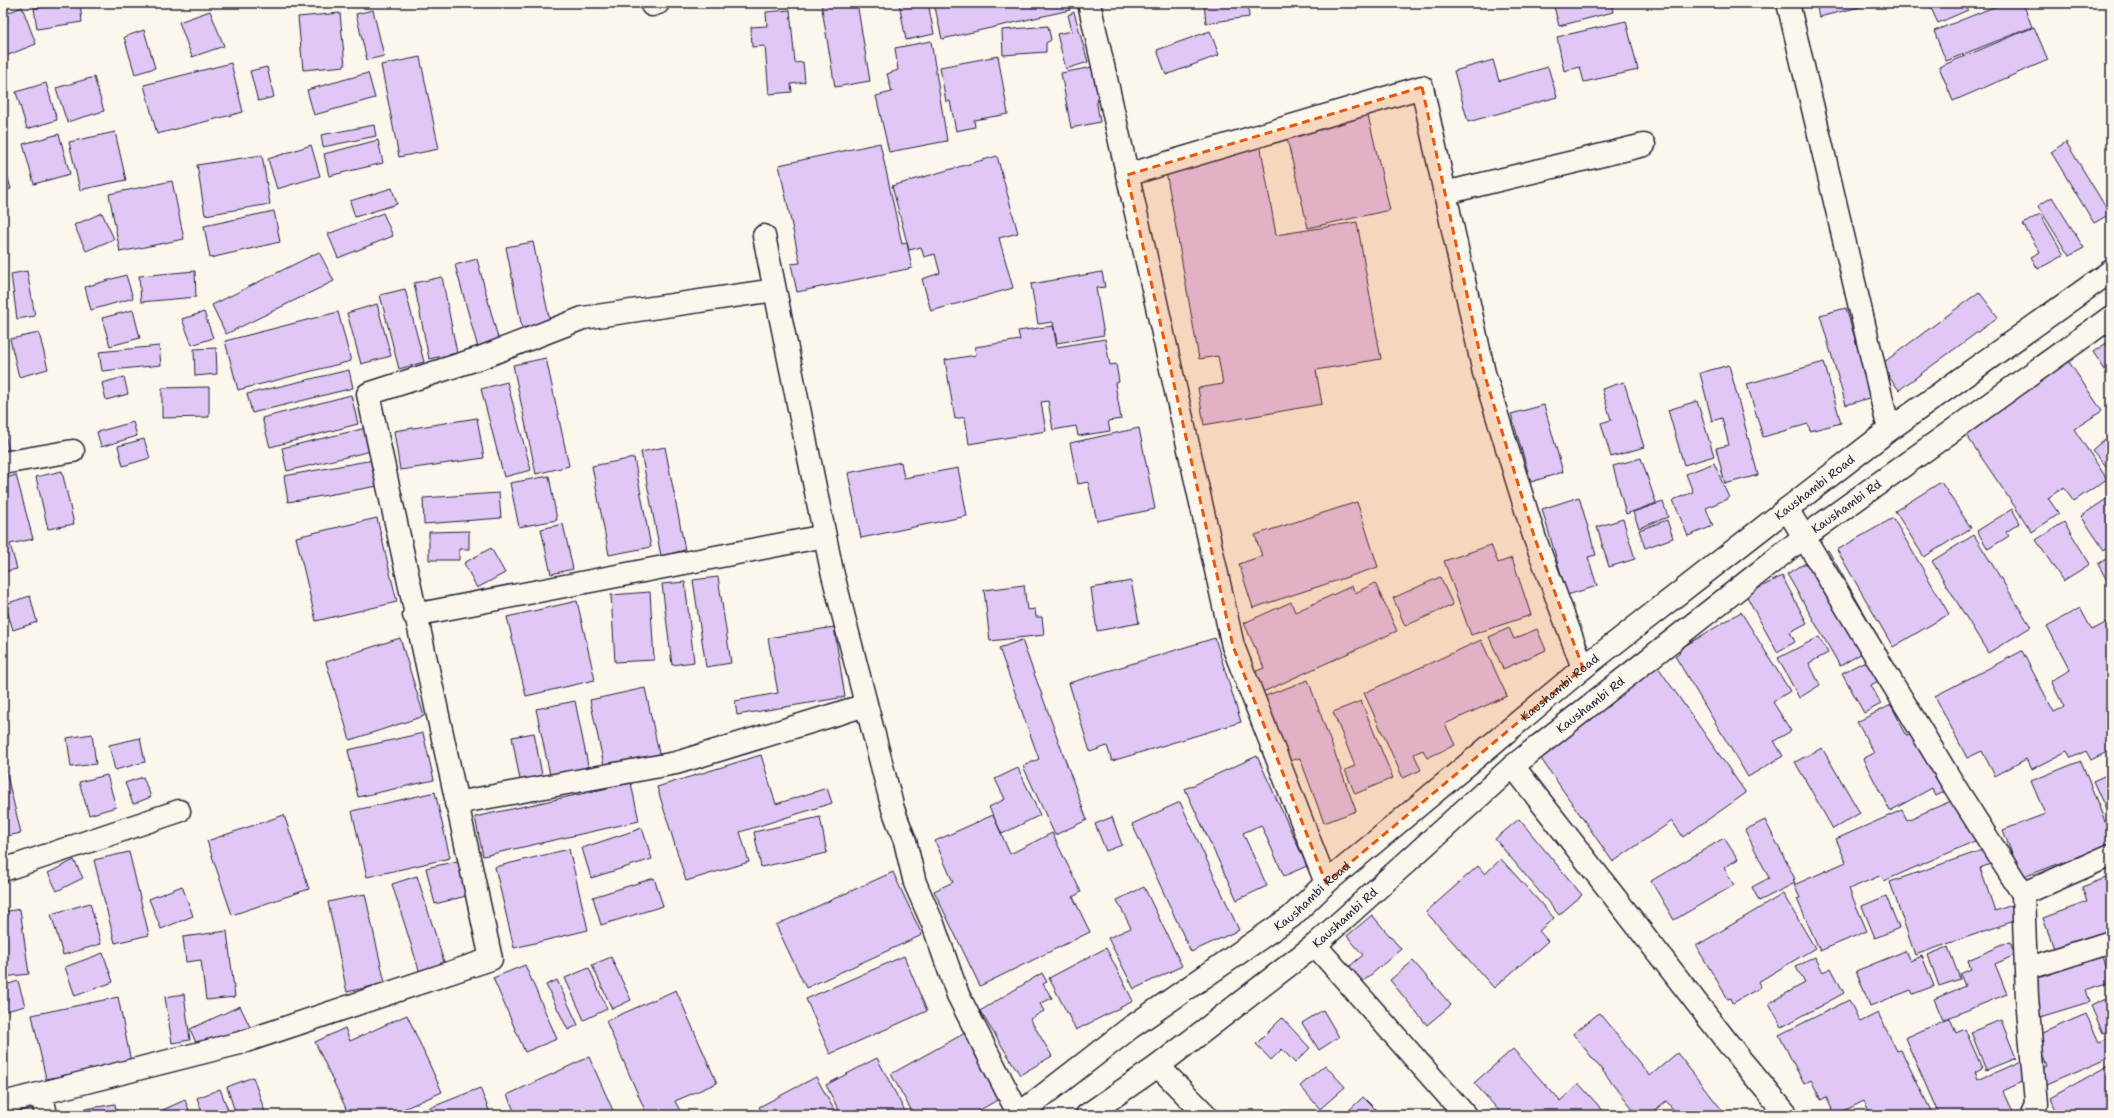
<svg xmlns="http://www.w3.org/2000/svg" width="2114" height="1118" viewBox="0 0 2114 1118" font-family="'Shantell Sans',sans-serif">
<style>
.building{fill:#e1c7f6;stroke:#22223b}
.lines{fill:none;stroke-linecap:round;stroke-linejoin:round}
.minor-casing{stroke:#22223b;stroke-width:25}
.major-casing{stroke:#22223b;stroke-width:25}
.minor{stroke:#fbf7ec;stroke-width:22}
.major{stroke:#fbf7ec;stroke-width:22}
.marked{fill:#e8590c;fill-opacity:0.2;stroke:#e8590c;stroke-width:3;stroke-dasharray:8 5;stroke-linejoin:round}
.labels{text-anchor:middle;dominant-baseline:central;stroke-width:3;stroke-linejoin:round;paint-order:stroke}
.street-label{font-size:12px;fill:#22223b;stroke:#fbf7ec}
</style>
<rect width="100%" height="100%" fill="#fbf7ec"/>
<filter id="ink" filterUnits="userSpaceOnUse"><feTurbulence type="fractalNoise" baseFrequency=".025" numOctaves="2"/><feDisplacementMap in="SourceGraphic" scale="8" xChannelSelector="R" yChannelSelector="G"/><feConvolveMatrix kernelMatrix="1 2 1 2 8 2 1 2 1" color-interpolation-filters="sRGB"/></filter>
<g filter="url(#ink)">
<path class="building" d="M80 3 82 22 37 29 34 8Z
M821 3H857L870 81 835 87Z
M899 3H928L934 34 906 40Z
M934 3H1068L1070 10 942 39Z
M1204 3H1248L1249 17 1206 23Z
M1553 3H1611L1613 12 1559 26Z
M1816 3H1876L1819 17Z
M1933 3H1968L1965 4 1968 10 1938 23 1930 6 1934 5Z
M2004 3H2023L2032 27 1946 61 1934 31Z
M22 7 36 44 3 57V15Z
M373 10 384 56 367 60 356 14Z
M790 10 795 63 803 62 805 82 791 84 792 92 769 94 765 46 752 47 751 27 767 26 766 12Z
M210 11 224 46 192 57 179 22Z
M1074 12 1088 62 1066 69 1057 34 1072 31 1068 15Z
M340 13 345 66 303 70 298 17Z
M1626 21 1638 70 1584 82 1580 67 1564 71 1557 37Z
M1048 26 1051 40 1046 43V52L1003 55 1002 30Z
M2034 27 2048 60 1953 101 1939 67Z
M144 30 155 68 135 74 124 37Z
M1210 31 1219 55 1166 75 1157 50Z
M931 41 947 141 889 152 876 96 892 92 887 74 898 70 895 48Z
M998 56 1008 114 974 120 975 127 956 131 950 101 946 102 940 67Z
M420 57 439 149 399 157 381 65Z
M1493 60 1499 81 1548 67 1557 97 1468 122 1454 71Z
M231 63 243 112 157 134 144 85Z
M1098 66 1104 97 1096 98 1100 122 1071 128 1061 73Z
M267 67 274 97 258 101 250 71Z
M368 73 375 98 314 115 307 90Z
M94 77 104 111 67 122 56 88Z
M46 83 57 120 27 129 16 92Z
M1367 111 1390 210 1308 228 1285 130Z
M374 125 376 136 323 147 321 135Z
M115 132 126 180 80 190 69 142Z
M59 134 70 174 34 184 23 144Z
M1259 137 1276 235 1357 222 1381 359 1316 370 1322 404 1204 425 1198 388 1223 384 1218 356 1199 359 1163 154Z
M378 140 383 163 329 176 324 154Z
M2066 142 2110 214 2094 223 2051 152Z
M880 143 902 244 907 243 912 268 797 292 791 264 800 263 779 165Z
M311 145 320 176 277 189 268 159Z
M262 155 270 204 205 215 197 165Z
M997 156 1018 233 999 238 1013 288 931 311 922 279 940 273 935 254 924 257 921 247 909 250 892 186Z
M3 160 11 189 3 191Z
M172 181 184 239 120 252 109 194Z
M392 188 397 204 355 217 350 201Z
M2052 197 2084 248 2069 256 2038 206Z
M274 211 280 242 210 258 204 226Z
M102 213 114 239 86 251 74 225Z
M383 213 393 236 338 258 328 234Z
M2040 214 2064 255 2038 269 2031 257 2040 252 2023 224Z
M533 242 550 322 522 328 506 247Z
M319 252 334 281 226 334 212 305Z
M477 259 499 342 478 348 455 265Z
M27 271 35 316 17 319 11 274Z
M195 271 196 297 141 302 139 276Z
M1102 272 1105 287 1096 288 1104 335 1057 343 1053 322 1038 324 1031 284Z
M126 275 133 298 91 310 85 287Z
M442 277 457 353 429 359 414 283Z
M405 289 424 362 399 369 380 295Z
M1979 292 1998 317 1899 390 1880 365Z
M377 304 391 356 361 364 347 313Z
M1846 308 1872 397 1846 405 1820 315Z
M133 310 140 338 110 346 102 318Z
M204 312 213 338 192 345 182 319Z
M338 312 351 361 238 390 225 341Z
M1053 326 1057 347 1105 339 1110 365 1116 364 1119 382 1115 383 1121 419 1108 421 1110 431 1078 436 1076 426 1053 430 1048 401 1041 402 1046 431 969 444 965 417 955 419 945 360 976 355 975 347 1020 340 1018 331Z
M39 333 48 369 19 377 10 339Z
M2111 340V379L2093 352Z
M159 346 161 365 102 371 99 352Z
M216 348 217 374 195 376 194 349Z
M2063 353 2102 411 2074 429 2107 479 2074 501 2064 487 2048 498 2059 514 2032 532 1958 423Z
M546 358 569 466 536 474 513 365Z
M1824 362 1841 423 1810 431 1808 424 1763 437 1747 384Z
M1729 365 1758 475 1725 484 1716 448 1729 445 1722 418 1712 421 1700 373Z
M349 370 353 388 252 413 247 394Z
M124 377 128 394 106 400 102 383Z
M507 382 531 470 504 477 481 389Z
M1624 382 1644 447 1611 457 1601 423 1611 420 1602 389Z
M209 387V417L162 418V388Z
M351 395 358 424 270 447 262 418Z
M1697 401 1714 456 1684 465 1668 410Z
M1544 405 1563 472 1531 482 1511 414Z
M477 418 484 458 400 470 394 431Z
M133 422 137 436 101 447 97 432Z
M3 424 9 452 3 453Z
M366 428 371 451 287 471 282 448Z
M1139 428 1155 509 1097 521 1088 482 1078 484 1070 443Z
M2111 434V464L2107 467 2092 450Z
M144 439 150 458 123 466 118 446Z
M665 447 685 550 661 556 641 452Z
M634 458 651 547 609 555 592 466Z
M1641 458 1656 503 1626 514 1613 466Z
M373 460 378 486 288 502 284 476Z
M901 462 904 478 958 468 967 516 861 538 848 473Z
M1714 463 1729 498 1706 508 1713 526 1688 536 1673 500 1693 492 1686 474Z
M62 471 74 524 48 529 36 477Z
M16 475 33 539 10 544 17 569 3 572V479Z
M549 476 557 520 519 527 510 483Z
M1941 482 1971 528 1924 557 1895 511Z
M499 493 501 518 424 524 423 498Z
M2111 496V545L2104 550 2081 516Z
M1579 497 1596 555 1588 557 1597 586 1567 595 1542 509Z
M1357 502 1378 567 1253 608 1239 564 1262 556 1255 535Z
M1663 502 1668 517 1639 528 1633 512Z
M2012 509 2020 523 2006 532 2009 536 1988 549 1977 531Z
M377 518 397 602 316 621 296 537Z
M1893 518 1949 614 1893 647 1837 550Z
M1623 519 1635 559 1609 567 1597 527Z
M1667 520 1673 538 1645 548 1639 530Z
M2064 522 2090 564 2063 581 2036 540Z
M563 524 573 569 551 574 541 529Z
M469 531V549H459V560H429V532Z
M1974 535 2031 627 1988 653 1932 561Z
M1491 545 1498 563 1512 558 1531 615 1471 635 1444 561Z
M491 548 505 573 477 588 464 563Z
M1828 550 1881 642 1840 666 1787 574Z
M2111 556V588L2098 564Z
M1782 576 1807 623 1790 632 1795 642 1777 652 1746 595Z
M718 577 731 663 706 667 693 580Z
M1440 577 1453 605 1405 626 1393 598Z
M1131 581 1139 623 1097 631 1091 588Z
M685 582 694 662 672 665 662 584Z
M1375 583 1397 631 1263 692 1254 672 1264 668 1244 623 1291 602 1295 612 1352 586 1355 593Z
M1024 585 1027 610 1035 609 1036 617H1042L1044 635 990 641 984 590Z
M650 592 654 660 615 662 611 595Z
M30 596 37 622 13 630 5 604Z
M577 601 595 680 526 696 507 617Z
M2080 608 2092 630 2111 620V750L2091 760 2086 751 2071 758 2067 751 2032 769 2026 759 1995 776 1982 751 1967 758 1935 696 2022 651 2054 712 2064 707 2051 681 2070 670 2047 626Z
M1741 612 1790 691 1773 702 1791 731 1774 741 1783 756 1748 777 1675 656 1680 652 1678 650Z
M834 627 845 697 737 715 735 701 778 693 768 638Z
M1509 628 1514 639 1537 629 1546 650 1503 669 1489 637Z
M1819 637 1828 653 1809 663 1820 685 1799 698 1778 658Z
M400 638 424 716 350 740 326 662Z
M1215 638 1241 722 1112 761 1107 746 1090 752 1069 683Z
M1022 640 1087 820 1055 835 1023 766 1039 759 999 648Z
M1481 640 1507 696 1445 724 1455 745 1427 758 1423 750 1414 754 1421 770 1403 778 1364 693Z
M1881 653 1892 673 1871 685 1881 704 1864 713 1842 673Z
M1653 660 1746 793 1683 837 1672 821 1613 862 1537 753Z
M1308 680 1356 811 1324 823 1300 758 1290 761 1265 696Z
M645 688 662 767 607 779 590 700Z
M575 701 591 780 553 789 536 709Z
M1361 701 1393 778 1355 794 1345 770 1355 766 1333 712Z
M1891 705 1907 736 1930 724 1961 783 1936 796 1932 788 1890 811 1863 759 1874 753 1857 722Z
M423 733 434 780 358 797 348 750Z
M534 733 543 780 521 785 512 737Z
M92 734 96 764 71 767 67 738Z
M140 738 145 762 115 770 109 745Z
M1822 748 1860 813 1833 829 1795 762Z
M761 755 776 804 827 788 832 803 740 832 749 862 686 881 657 787Z
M1257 756 1307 866 1284 876 1261 825 1243 833 1267 886 1237 900 1185 789Z
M3 759 21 833 3 837Z
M2081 761 2111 837V844L2021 878 2003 830 2045 814 2031 781Z
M1018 768 1040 815 1002 834 989 807 1005 799 995 779Z
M2111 773V821L2093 781Z
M107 775 116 807 89 815 79 782Z
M143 777 151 797 133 804 125 783Z
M631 783 639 821 483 856 475 817Z
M435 792 450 858 367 877 352 811Z
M1958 798 1977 840 1884 881 1882 875 1849 889 1867 931 1820 951 1797 899 1800 898 1794 885 1846 862 1836 839 1902 810 1907 820Z
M1180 802 1239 930 1191 952 1132 824Z
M284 815 309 889 232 915 207 841Z
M993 815 1010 854 1052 833 1081 892 1073 897 1090 932 980 986 934 891 953 882 935 841Z
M820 817 827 853 761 867 754 832Z
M1112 817 1122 845 1106 851 1095 824Z
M1519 819 1582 895 1559 915 1495 839Z
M1765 820 1795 879 1793 881 1795 883 1759 901 1752 887 1769 878 1745 830Z
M642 828 652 859 591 878 582 848Z
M1724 838 1738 859 1724 868 1734 885 1674 920 1651 881Z
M1991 847 1995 862 1980 868 1995 911 2012 905 2017 920 1915 955 1890 882Z
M569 849 588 930 514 948 495 867Z
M129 852 149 935 115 943 94 860Z
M1501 859 1554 918 1539 931 1548 941 1494 988 1426 912 1478 866 1485 874Z
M74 860 83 878 57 891 48 873Z
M462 860 470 895 435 904 426 868Z
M893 872 922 935 806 988 776 925Z
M417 876 445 965 420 973 392 884Z
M2111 876V939L2056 954 2043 918 2087 902 2082 887Z
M654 878 663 906 601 925 593 897Z
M182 886 193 916 161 929 149 899Z
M1144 887 1182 966 1134 989 1108 938 1131 928 1117 900Z
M365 894 385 983 347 992 328 902Z
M1783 894 1815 948 1758 982 1761 987 1733 1003 1731 998 1728 999 1696 946Z
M1886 896 1899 928 1875 938 1862 906Z
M90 903 101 944 63 955 51 914Z
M20 909 29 974 3 977V912Z
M1372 915 1401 949 1359 985 1345 970 1363 955 1347 936Z
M227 931 235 997 206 1000 201 960 186 962 183 937Z
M2010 942 2015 955 1995 964 2007 994 1943 1020 1934 999 1965 986 1960 974 1971 969 1968 960Z
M1948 947 1960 979 1939 986 1928 955Z
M1106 948 1133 1001 1076 1030 1049 978Z
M1905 951 1910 961 1922 956 1934 986 1913 994 1911 990 1870 1006 1856 971Z
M103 953 113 982 75 996 65 967Z
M2102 953 2111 982 2085 990 2089 1002 2040 1017 2028 976Z
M904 956 927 1011 830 1054 806 999Z
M611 957 631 1000 612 1009 592 965Z
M1815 957 1823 972 1831 968 1844 993 1782 1027 1769 1003 1805 983 1796 967Z
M1413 961 1451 1005 1427 1025 1390 980Z
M525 965 557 1039 525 1052 493 978Z
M589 968 607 1009 584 1020 565 978Z
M1042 973 1047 982 1043 984 1052 998 1040 1004 1044 1011 1030 1019 1052 1056 1020 1075 980 1011Z
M557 980 578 1025 568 1030 546 985Z
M18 981 25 1006 6 1011 3 1000V986Z
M676 990 717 1083 675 1101 682 1115H647L606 1021Z
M184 994 190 1040 172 1043 165 997Z
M118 997 131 1062 46 1079 32 1015Z
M2110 997 2111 1029 2103 1033 2091 1006Z
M1849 1000 1860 1022 1878 1013 1897 1051 1901 1050 1933 1115H1871L1864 1101 1835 1115 1826 1097 1821 1100 1811 1080 1804 1084 1779 1035Z
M240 1006 251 1029 200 1052 190 1029Z
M1323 1010 1339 1037 1319 1050 1302 1023Z
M1599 1013 1650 1076 1677 1053 1726 1115H1678L1666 1101 1649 1115H1638L1573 1034Z
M2086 1014 2099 1042 2111 1037V1056L2046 1084 2040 1070 2048 1066 2035 1036Z
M407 1015 442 1092 390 1115H349L315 1042 345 1028 350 1041Z
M1282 1018 1310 1048 1295 1063 1282 1049 1271 1060 1256 1044Z
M1950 1018 1956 1033 1965 1029 1982 1068 1975 1072 1978 1080 2023 1060 2031 1078 2003 1091 2014 1115H1939L1905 1038Z
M2001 1020 2016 1058 1986 1070 1971 1032Z
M965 1033 1001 1098 971 1115H914L891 1074Z
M1513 1049 1560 1101 1579 1084 1607 1115H1503L1474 1083Z
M589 1057 615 1115H516L507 1095Z
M877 1058 907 1115H841L826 1085Z
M2111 1064V1115H2059L2050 1098Z
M1325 1065 1345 1087 1320 1109 1300 1086Z
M253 1077 266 1115H236L227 1087Z
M816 1077 837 1115H763L759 1107Z
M480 1088 491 1115H412Z
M220 1089 230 1115H203L197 1098Z
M1363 1097 1381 1115H1344Z
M185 1100 191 1115H157L156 1113Z
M115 1104 117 1115H62V1113Z"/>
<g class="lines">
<defs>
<path id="minor" d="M1089 3 1233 646 1326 883
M1788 3 1889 430
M652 5 658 3
M1127 175 1422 87 1484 373 1535 539 1583 668
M1445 193 1644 145
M764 236 832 571 893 809 905 841 915 883 933 924 958 995 1019 1115
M3 463 73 451
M1787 509 1955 787 2023 894
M414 615 825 536
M1513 766 1741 1060 1787 1115
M456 803 676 763 866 705
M3 870 179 811
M1315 945 1465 1115
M2026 969 2111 942
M1158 1066 1206 1115
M42 1095 46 1115
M3 1103 240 1043 491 959 368 394 480 358 583 318 775 290
M2031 1115 2036 1104 2027 997 2023 894 2111 855"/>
<g id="major">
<path id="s1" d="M1018 1115 1130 1028 1291 917 1326 883 1583 668 1787 509 1889 430 2111 271"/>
<path id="s2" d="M1087 1115 1158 1066 1315 945 1513 766 1804 537 2111 317"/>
</g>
</defs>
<use href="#minor" class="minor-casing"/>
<use href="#major" class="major-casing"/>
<use href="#minor" class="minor"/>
<use href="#major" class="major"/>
</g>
</g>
<path class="marked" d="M1422 87 1484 373 1535 539 1583 668 1326 883 1233 646 1127 175Z"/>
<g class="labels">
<g class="street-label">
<text stroke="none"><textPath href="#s1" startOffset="1015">Kaushambi Road</textPath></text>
<text stroke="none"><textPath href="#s2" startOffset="974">Kaushambi Rd</textPath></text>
<text stroke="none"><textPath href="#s1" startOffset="691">Kaushambi Road</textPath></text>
<text stroke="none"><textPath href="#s2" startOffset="650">Kaushambi Rd</textPath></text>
<text stroke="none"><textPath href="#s1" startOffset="367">Kaushambi Road</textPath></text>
<text stroke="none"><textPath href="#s2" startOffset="325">Kaushambi Rd</textPath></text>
</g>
</g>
<rect width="2114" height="1118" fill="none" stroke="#fbf7ec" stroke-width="16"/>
<rect x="8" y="8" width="2098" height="1102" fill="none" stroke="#22223b" stroke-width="1.5" filter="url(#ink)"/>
</svg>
